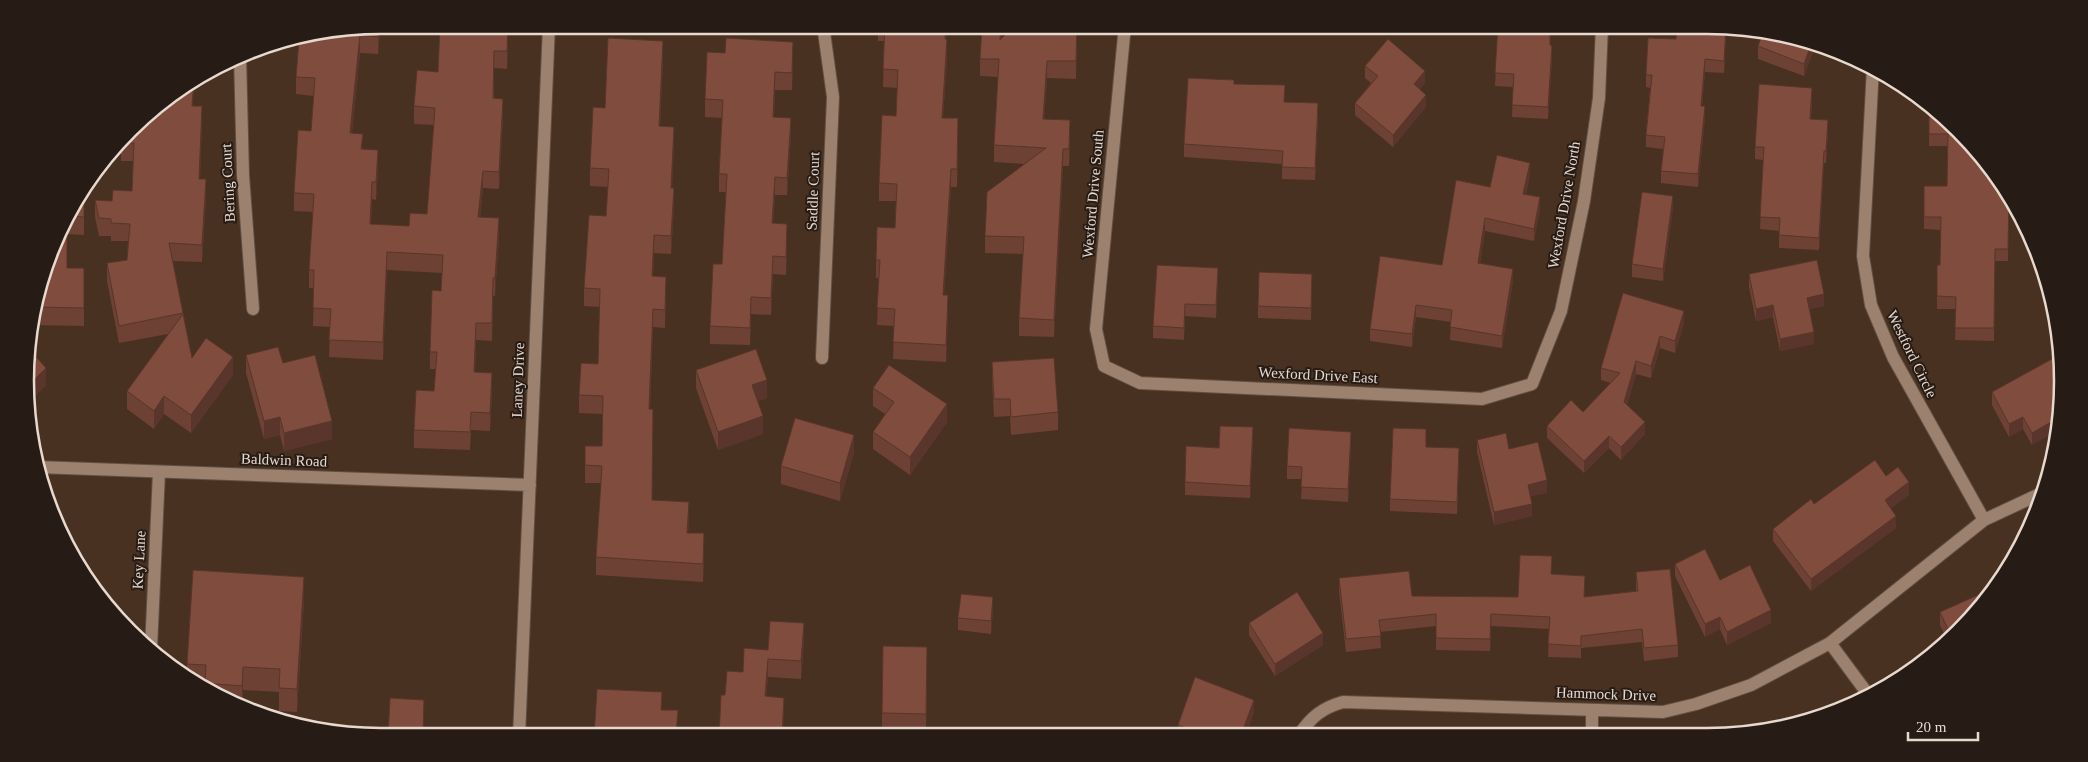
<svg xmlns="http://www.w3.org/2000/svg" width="2088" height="762" viewBox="0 0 2088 762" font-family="Georgia,serif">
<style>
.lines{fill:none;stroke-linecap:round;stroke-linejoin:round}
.minor-casing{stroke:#614f40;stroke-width:14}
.minor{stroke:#9c816f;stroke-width:12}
.wall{fill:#6d4134}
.shaded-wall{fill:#59352b}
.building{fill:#7f4c3d;stroke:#59352b}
.labels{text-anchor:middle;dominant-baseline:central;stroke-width:4;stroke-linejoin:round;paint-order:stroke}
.street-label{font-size:15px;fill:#e8d9cf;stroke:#261c15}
.rim{fill:none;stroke:#e8d9cf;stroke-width:2.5}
</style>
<rect width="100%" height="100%" fill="#483121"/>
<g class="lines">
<defs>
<path id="minor" d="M1125 25 1096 329 1104 366 1140 383 1482 399 1532 384 1561 311 1584 201 1599 98 1602 25
M240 56 243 175 253 309
M1873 67 1863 256 1871 305 1893 357 1984 520
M822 358 833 97 823 25
M37 467 530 485
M1830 643 1870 697
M151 649 159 472
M1592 734V710
M1299 735C1311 717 1322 708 1343 702L1663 712 1696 704 1751 685 1830 643 1984 520 2042 493
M519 737 549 25"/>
</defs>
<use href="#minor" class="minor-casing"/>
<use href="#minor" class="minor"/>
</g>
<path class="wall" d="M381 25 378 54 360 53 352 133 363 149 378 168 376 200 372 199 371 224 409 226 427 214 434 125 414 124V106L438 72 508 37 507 69 494 68V98L503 117 499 189 483 188 480 217 499 236 495 296H493L492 341 476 340 475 373 492 391 490 431 471 430 470 450 414 448V430L434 391 436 369H430V352L441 291 442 273 387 270 383 360 329 357 330 327 313 326 314 288H309V270L313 212 294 211V193L311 131 314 96 296 94V77L299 39Z
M878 25H948L946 39 947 57 943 118 958 136 957 187H951L944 295 948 313 946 362 893 359 894 326 877 325 879 278H876V260L895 228 896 201H879V183L896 116 897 88 883 87 884 41H878Z
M1002 25 1001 39 1015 25H1077L1076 79 1047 78 1044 119 1070 138 1069 166H1063L1054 337 1019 336V318L1023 254 985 253V236L1024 164 994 162V145L998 77 980 76V59Z
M1498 25H1551L1550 45 1552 58 1548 119 1512 117 1513 87 1495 86Z
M1726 36 1724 73 1705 72 1702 106 1705 118 1698 187 1661 183V171L1663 149 1646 147V135L1650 88 1646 87V75L1676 39Z
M1799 37 1816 44 1804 76 1758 59V46Z
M663 59 660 126 674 144 672 188 674 206 671 254 654 253 653 276 666 295 665 328 653 327 650 409 652 500 689 520 688 533 704 551 703 582 596 575V557L601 483H585V446H602V414L579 413V395L598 364 600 307 584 306V288L606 216 608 187 590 186V168Z
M793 59 792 90H775L774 117 791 135 787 195H775L773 223 787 241 786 275 773 274 771 315 751 314 750 345 710 344V326L722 264 726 192H719V174L722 118 705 117V99Z
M1365 66 1425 83 1420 89 1426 107 1393 147 1355 115V103L1371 83 1365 78Z
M1234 84 1284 102 1318 115 1315 180 1282 179V164L1184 157V144Z
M1812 100 1811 119 1828 132 1826 163H1824L1819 250 1779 248V231L1760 229 1763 160 1755 159V147Z
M1929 104 2009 194 2008 261H1995L1994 341 1955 340 1956 309H1937V265H1940L1941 230 1924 229V186H1947V146H1929Z
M193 106 202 124 200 179 206 197 202 262 173 261 192 358 233 375 191 433 164 414 154 429 127 409V391L168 334 119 343 107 281V263L127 260 128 241H111V236H99L95 217V200L112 201 132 191 133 161H121V144L146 113Z
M1530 175 1526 194 1540 210 1534 241 1485 231 1480 264 1513 281 1502 348 1450 340 1451 322 1416 317 1412 347 1370 341V329L1442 265 1490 187Z
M84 199V235L67 234V268H84V326L30 325 44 267 73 203Z
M1673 208 1663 281 1632 277V264Z
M1749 274 1824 306 1810 309 1814 344 1780 351 1773 317 1756 321 1749 287Z
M1218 280 1216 318 1185 316 1184 340 1153 338V326Z
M1312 286 1311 320 1258 318V306Z
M1684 323 1675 353 1660 348 1651 378 1636 374 1627 405 1645 434 1621 460 1609 448 1584 473 1547 438V426L1583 412 1611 383 1601 380V368Z
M2061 354 2032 445 2023 429 2009 437 1992 405V392Z
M246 355 283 363 332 439 284 451 280 435 264 439 246 373Z
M992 362 1058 412V430L1011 435 1010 416 994 417 992 380Z
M696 370 767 398 758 401 763 434 718 450 696 388Z
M873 388 947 422 910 475 873 449V432L885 414 873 406Z
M1253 440 1250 498 1185 495V482Z
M1477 440 1509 449 1547 493 1530 496 1532 516 1494 525 1477 452Z
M1351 444 1348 502 1301 499 1302 479H1287V466Z
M1426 447 1459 460 1457 514 1390 511V499Z
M854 453 840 501 781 484V466Z
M1886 476 1909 495 1890 508 1896 528 1811 591 1773 541V529L1814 504Z
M1675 564 1720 580 1771 623 1727 645 1720 629 1705 637 1675 576Z
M1636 572 1678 645V657L1644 661 1642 642 1581 648V658L1548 657 1549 629 1491 626 1490 651 1436 650V626L1380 632 1381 648 1346 652 1339 591V578L1412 596 1518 597 1551 574 1585 588 1584 597 1636 592Z
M1996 587 1948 642 1940 625V612Z
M304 600 297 712 279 711V692L243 690 242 707 223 700 205 689V687H202L187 678V664Z
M993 609 991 634 958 630V618Z
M1249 623 1323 645 1275 676 1249 635Z
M804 641 801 679 768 677 766 697 784 716 725 695 743 672 768 650Z
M927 664 926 732 882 731V713Z
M1254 712 1246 735H1178V725Z"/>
<path class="shaded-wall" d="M379 25H381L378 54V37Z
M508 25V37L507 69V51Z
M946 25H947L945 56V39Z
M1726 28V36L1724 73V61Z
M360 35V53L350 151V133Z
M947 39V57L942 135V118Z
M663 41V59L659 144V126Z
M793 42V59L792 90V73Z
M1812 42 1816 44 1804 76V64Z
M1552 46V58L1548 119V107Z
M1705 59V72L1701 118V106Z
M1047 61V78L1043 136V119Z
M1425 71V83L1414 96V84Z
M775 72V90L773 134V117Z
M195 78 192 123V106L194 79Z
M1812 88V100L1810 131V119Z
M1426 95V107L1393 147V135Z
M503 99V117L499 189V172Z
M202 106V124L199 197V179Z
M1705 106V118L1698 187V174Z
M791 118V135L787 195V178Z
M958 118V136L957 187V169Z
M1070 120V138L1069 166V149Z
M1828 120V132L1826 163V151Z
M674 127V144L671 206V188Z
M1063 149V166L1054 337V320Z
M378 150V168L376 200V182Z
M1824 151V163L1819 250V238Z
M1530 163V175L1523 206V194Z
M951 169V187L943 312V295Z
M483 171V188L478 235V217Z
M775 177V195L772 241V223Z
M206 179V197L202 262V245Z
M372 182V199L370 242V224Z
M674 188V206L671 254V236Z
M1673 196V208L1663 281V269Z
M1540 197V210L1534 241V229Z
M499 218V236L495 296V278Z
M1485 218V231L1478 276V263Z
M787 224V241L786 275V257Z
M654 235V253L652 294V276Z
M387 252V270L383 360V342Z
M773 256V274L771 315V298Z
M1218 268V280L1216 318V305Z
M1513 269V281L1502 348V336Z
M666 277V295L665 328V310Z
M1824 294V306L1807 310V298Z
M948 295V313L946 362V345Z
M751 297V314L750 345V328Z
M1416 305V317L1412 347V334Z
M1773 305V317L1756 321V309Z
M653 309V327L649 427V409Z
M1684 311V323L1675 353V341Z
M476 323V340L474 390V372Z
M1814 332V344L1780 351V339Z
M1660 336V348L1651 378V366Z
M233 357V375L191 433V415Z
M1636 361V374L1624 414V402Z
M46 368V386L30 401V384Z
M492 373V391L490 431V413Z
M767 380V398L752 403V385Z
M164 396V414L154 429V411Z
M947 404V422L910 475V457Z
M763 416V434L718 450V432Z
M280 417V435L264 439V421Z
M2023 417V429L2009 437V424Z
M2060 417 2058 431 2032 445V433Z
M332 421V439L284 451V433Z
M1645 422V434L1621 460V447Z
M1253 427V440L1250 498V486Z
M1351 432V444L1348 502V489Z
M854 435V453L840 501V483Z
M1609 436V448L1584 473V461Z
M1547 480V493L1528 497V485Z
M1909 482V495L1885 513V500Z
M689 502V520L687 550V533Z
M1532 504V516L1494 525V512Z
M1896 516V528L1811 591V579Z
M704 533V551L703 582V564Z
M304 577V600L297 712V689Z
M993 597V609L991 634V621Z
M1771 610V623L1727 645V632Z
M1720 617V629L1705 637V624Z
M804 623V641L801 679V661Z
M1323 633V645L1275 676V664Z
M768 659V677L765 714V696Z
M243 667V690L242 707V686Z
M784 698V716L783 736H782Z
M1254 700V712L1246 735H1241Z"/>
<path class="building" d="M379 25 378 37 360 35 350 133 363 134 361 149 378 150 376 182H372L370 224 409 226 410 213 427 214 435 108 414 106 417 70 438 72 440 25H508L507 51H494L493 98 503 99 499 172 483 171 478 217 499 218 495 278H493L492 323H476L474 372 492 373 490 413 471 412 470 432 414 430 416 390 434 391 437 352H430L432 290 441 291 443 255 387 252 383 342 329 340 331 309 313 308 314 270H309L314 194 294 193 298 130 311 131 315 78 296 77 299 39Z
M885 25H946L945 39H947L942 118H958L957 169H951L943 295H948L946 345 893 342 895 309 877 308 880 260H876L877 227 895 228 897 184 879 183 882 115 896 116 898 70 883 69Z
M982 25H1001L1000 40 1015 25H1077L1076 61H1047L1043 119 1070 120 1069 149H1063L1054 320 1019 318 1024 237 985 236 987 192 1046 148 994 145 999 59H980Z
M1498 25H1550V45L1552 46 1548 107 1512 105 1514 74 1495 73Z
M1677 25H1707L1726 27 1724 61 1705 59 1701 106H1705L1698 174 1661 171 1665 137 1646 135 1652 75H1646L1648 38 1676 39Z
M1763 32 1799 37 1812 42 1804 64 1758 46Z
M608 38 663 41 659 126 674 127 671 188H674L671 236 654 235 652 276 666 277 665 310 653 309 649 409H653L652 500 689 502 687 533H704L703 564 596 557 602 466 585 465V446H602L603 396 579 395 581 363 598 364 600 289 584 288 589 215 606 216 609 169 590 168 593 107 605 108Z
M726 38 793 42 792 73 775 72 773 117 791 118 787 178 775 177 772 223 787 224 786 257 773 256 771 298 751 297 750 328 710 326 713 264H722L727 174H719L723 100 705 99 707 52 725 53Z
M1388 39 1425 71 1414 84 1426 95 1393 135 1355 103 1378 76 1365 66Z
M1188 78 1234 80V84L1285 85 1284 102 1318 103 1315 168 1282 167 1283 151 1184 144Z
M194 79 192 106H202L199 179H206L202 245 169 243 183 313 119 326 107 263 127 260 130 224 111 223V219L99 218 95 200 112 201 113 190 132 191 134 143H122L146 113Z
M1759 84 1812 88 1810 119 1828 120 1826 151H1824L1819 238 1779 235 1780 218 1760 217 1764 147H1755Z
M1929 104 1975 146 2009 194 2008 249H1995L1994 328H1955L1956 297 1937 296V265H1940L1941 217H1924V186H1947L1948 134H1929Z
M1497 155 1530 163 1523 194 1540 197 1534 229 1485 218 1478 263 1513 269 1502 336 1450 327 1452 310 1416 305 1412 334 1370 329 1380 256 1442 265 1456 180 1490 187Z
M1642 192 1673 196 1663 269 1632 264Z
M77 198 84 199V217L67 216V268H84V308L34 307 44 267 73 203Z
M1817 260 1824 294 1807 298 1814 332 1780 339 1773 305 1756 309 1749 274Z
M1157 265 1218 268 1216 305 1185 304 1184 328 1153 326Z
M1259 272 1312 274 1311 308 1258 306Z
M1623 293 1684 311 1675 341 1660 336 1651 366 1636 361 1624 402 1645 422 1621 447 1609 436 1584 461 1547 426 1571 400 1583 412 1620 373 1601 368Z
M183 314 192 358 206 338 233 357 191 415 164 396 154 411 127 391Z
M278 347 283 363 315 355 332 421 284 433 280 417 264 421 246 355Z
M29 349 46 368 30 384Z
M756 349 767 380 752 385 763 416 718 432 696 370Z
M2061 354 2062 405 2060 417 2032 433 2023 417 2009 424 1992 392Z
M1054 358 1058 412 1011 417 1010 399H994L992 362Z
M889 365 947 404 910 457 873 432 894 402 873 388Z
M795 418 854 435 840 483 781 466Z
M1220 426 1253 427 1250 486 1185 482 1186 446 1219 448Z
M1289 428 1351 432 1348 489 1301 487 1302 467 1287 466Z
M1393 428 1426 429V447L1459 448 1457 502 1390 499Z
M1506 433 1509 449 1538 442 1547 480 1528 485 1532 504 1494 512 1477 440Z
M1875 460 1886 476 1898 467 1909 482 1885 500 1896 516 1811 579 1773 529 1811 499 1814 504Z
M1705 549 1720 580 1750 565 1771 610 1727 632 1720 617 1705 624 1675 564Z
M1520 555 1552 556 1551 574 1585 576 1584 597 1638 591 1636 572 1670 569 1678 645 1644 648 1642 629 1581 636V646L1548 644 1550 617 1491 614 1490 639 1436 638V614L1379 620 1381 636 1346 639 1339 578 1409 571 1412 596 1518 597Z
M193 570 304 577 297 689 279 688 280 669 243 667 242 686 205 683 206 665 187 664Z
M1996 587 1952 638 1940 612Z
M1297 592 1323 633 1275 664 1249 623Z
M961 594 993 597 991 621 958 618Z
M770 621 804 623 801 661 768 659 765 696 784 698 782 736H719L721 695H725L727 671 743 672 744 648 768 650Z
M883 646 927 647 926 714 882 713Z
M1195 677 1254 700 1241 735H1206L1178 725Z
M597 689 662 692 661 710H678L676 736 594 737Z
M390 698 424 700 423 733H440V737H388Z"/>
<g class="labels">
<g class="street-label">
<text transform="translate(228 183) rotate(-93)">Bering Court</text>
<text transform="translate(813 191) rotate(-88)">Saddle Court</text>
<text transform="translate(1093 194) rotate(-85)">Wexford Drive South</text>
<text transform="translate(1564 205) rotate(-80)">Wexford Drive North</text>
<text transform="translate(1912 354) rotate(64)">Westford Circle</text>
<text transform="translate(1318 375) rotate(3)">Wexford Drive East</text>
<text transform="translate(518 380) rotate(-88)">Laney Drive</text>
<text transform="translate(284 460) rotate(2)">Baldwin Road</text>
<text transform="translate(139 560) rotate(-87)">Key Lane</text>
<text transform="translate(1606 694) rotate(2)">Hammock Drive</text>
</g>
</g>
<path d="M0 0H2088V762H0ZM381 34H1707A347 347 0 0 1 2054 381V381A347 347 0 0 1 1707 728H381A347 347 0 0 1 34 381V381A347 347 0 0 1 381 34Z" fill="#261c15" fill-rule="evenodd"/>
<path class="rim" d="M381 34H1707A347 347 0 0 1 2054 381V381A347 347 0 0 1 1707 728H381A347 347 0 0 1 34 381V381A347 347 0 0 1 381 34Z"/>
<path d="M1908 732v8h70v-8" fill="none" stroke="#e8d9cf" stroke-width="2.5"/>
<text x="1916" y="732" font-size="15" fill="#e8d9cf" stroke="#261c15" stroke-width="4" paint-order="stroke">20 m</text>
</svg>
